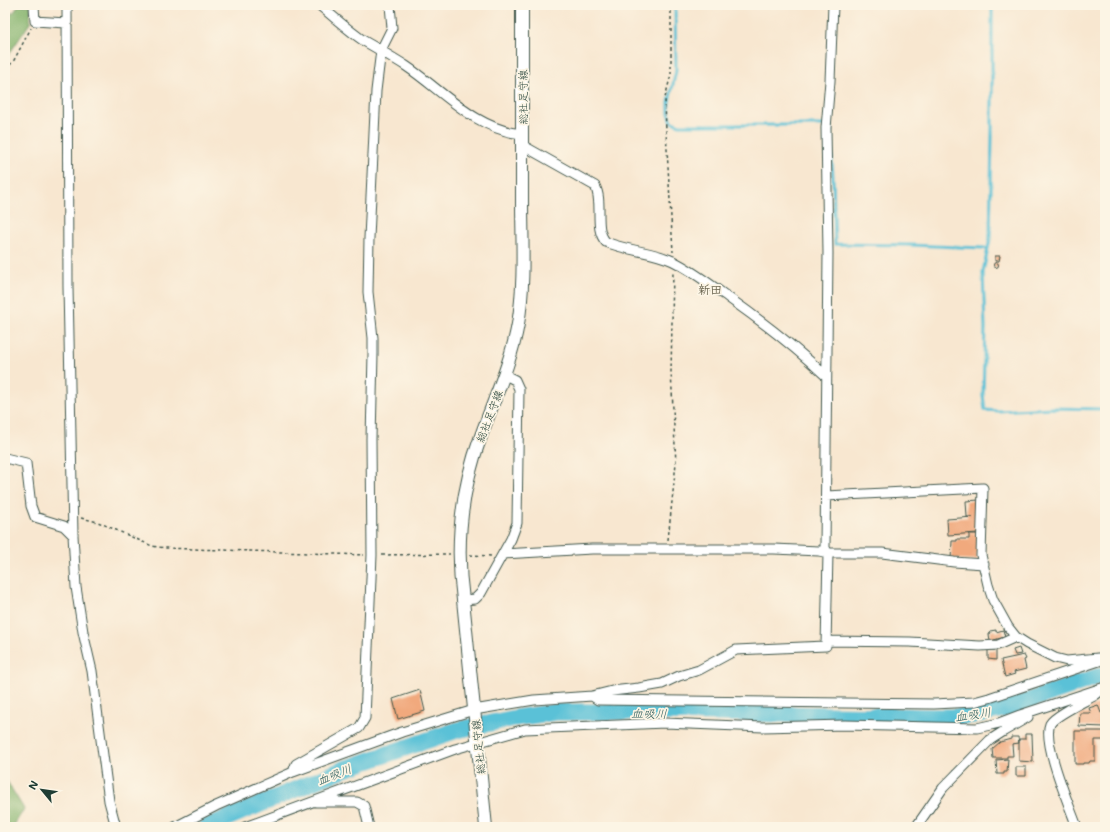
<svg xmlns="http://www.w3.org/2000/svg" width="1110" height="832" viewBox="0 0 1110 832" font-family="Mali,'Klee One',sans-serif">
<style>
.forest{fill:#85b46d;stroke:#527850}
.lines{fill:none;stroke-linecap:round;stroke-linejoin:round}
.stream{stroke:#5ac1d7;stroke-width:3}
.river{stroke:#5ac1d7;stroke-width:17}
.building{fill:#f1a97d}
.minor-casing{stroke:#40564b;stroke-width:11}
.secondary-casing{stroke:#40564b;stroke-width:14}
.path{stroke:#40564b;stroke-width:1.5;stroke-dasharray:3 3;stroke-linecap:butt}
.minor{stroke:#fff;stroke-width:9}
.secondary{stroke:#fff;stroke-width:12}
.labels{text-anchor:middle;dominant-baseline:central;stroke-width:3.5;stroke-linejoin:round;paint-order:stroke}
.street-label{font-size:11px;fill:#1f3d34;stroke:#fcf5e5}
.neighbourhood-label{font-size:12px;font-weight:bold;fill:#68634e;stroke:#fcf5e5}
.water-label{font-size:12px;font-style:italic;fill:#2e5e5d;stroke:#fcf5e5}
</style>
<rect width="100%" height="100%" fill="#fcf5e5"/>
<filter id="ink" filterUnits="userSpaceOnUse"><feTurbulence type="fractalNoise" baseFrequency=".025" numOctaves="2"/><feDisplacementMap in="SourceGraphic" scale="8" xChannelSelector="R" yChannelSelector="G"/><feConvolveMatrix kernelMatrix="1 2 1 2 8 2 1 2 1" color-interpolation-filters="sRGB"/></filter>
<filter id="wash" filterUnits="userSpaceOnUse"><feTurbulence type="fractalNoise" baseFrequency=".012" numOctaves="4" result="noise"/><feDisplacementMap in="SourceGraphic" scale="16" xChannelSelector="R" yChannelSelector="G"/><feGaussianBlur stdDeviation="0.9" result="paint"/><feColorMatrix in="noise" values="0 0 0 0 0 0 0 0 0 0 0 0 0 0 0 0 0 1.4 0 .05"/><feComposite in="paint" operator="in"/></filter>
<g filter="url(#wash)">
<rect width="100%" height="100%" fill="#f8e7d0"/>
<path class="forest" d="M19 5H31L30 23 5 60V11L6 13H13Z
M5 778 24 809 13 827H5Z"/>
<g class="lines">
<path class="stream" d="M675 5 676 71 669 102V113L672 122 680 125H823
M992 5V137L990 239 983 272 985 328 983 395 985 410 998 411 1052 408 1105 409
M829 126H830L833 178 835 244 910 245 984 248 987 249"/>
<path class="river" d="M206 827 344 769 457 730 515 718 556 712H655L952 717 974 715 1005 709 1105 674"/>
</g>
<g id="blocks">
<path class="building" d="M995 256H1000L999 261H995Z
M993.5 265a2.5 2.5 0 1 1 5 0a2.5 2.5 0 1 1-5 0Z
M979 500 978 533 948 535 947 519 973 517H967L966 501Z
M969 534H978L977 560 951 559 952 541H957V539H969Z
M996 630V632L1003 630 1005 637 990 641 989 634 991 633 990 631Z
M1019 648 1021 654 1015 655 1013 650Z
M988 650H996V660L988 659Z
M1024 655 1026 659 1024 660 1026 669 1014 672 1015 674 1005 677 1001 660Z
M420 690 425 711 398 719 393 699Z
M1098 705 1101 713H1105V727L1079 726 1080 713H1091L1089 708Z
M1075 731H1105V740H1095V761H1090L1089 763H1083V764H1075Z
M1025 734H1032L1033 762 1019 761V739H1025Z
M1011 737H1018L1019 743 1012 744 1013 756H1007V758H993L992 749 1000 742 1011 739Z
M1008 759 1007 772H1004V774H997L996 760Z
M1016 767H1026V776H1016Z"/>
</g>
</g>
<g filter="url(#ink)">
<use href="#blocks" fill-opacity="0" stroke="#40564b" stroke-width="1"/>
<g class="lines">
<defs>
<path id="minor" d="M34 5 35 21 66 23
M67 5 68 287 73 535 76 587 83 632 92 671 109 801 116 827
M319 5C334 17 348 30 364 41 378 49 392 57 406 66 442 90 476 130 522 134
M522 145 595 186C604 202 593 229 606 242 627 251 652 251 673 261 693 271 711 285 729 298 763 322 795 347 826 376
M5 458 26 463 31 506 35 517 64 526 73 535
M826 496 983 488 981 555 988 585 993 600 1008 627 1016 637 1027 644 1055 658 1067 661 1098 658
M503 554 592 549H774L819 551 828 553H882L954 562 984 564
M463 600 475 599 481 593 511 539 517 523 519 389 515 380 505 375
M826 641 910 642 980 646 998 645 1016 637
M592 696 598 700 934 704 974 702 989 698 1105 659
M293 772 296 764 359 728 365 718 372 555 371 439 373 354V338L368 292 369 238 376 91 381 50 392 28 390 5
M316 802H357L364 806 369 827
M175 827 216 806 293 772 402 732 474 710 534 700 592 696 612 691 639 688 662 684 679 676 699 670 736 650 826 646 828 553 825 548 828 253 826 128 830 81 833 5
M245 827 455 749 525 729 665 723 763 727 845 725 977 728 999 723 1020 715 1105 687
M916 827 943 788 990 740 1004 731 1028 717
M1077 827C1070 807 1042 743 1050 724 1054 716 1085 701 1094 696L1098 693"/>
<path id="secondary" d="M486 827 463 600C455 543 461 490 481 436 494 399 511 363 518 324 525 283 522 241 522 199 522 135 522 70 522 5"/>
</defs>
<use href="#minor" class="minor-casing"/>
<use href="#secondary" class="secondary-casing"/>
<path class="path" d="M671 5V74L665 98 666 132 673 252
M5 69 13 62 31 28
M81 518 98 522 152 546 165 548 364 555
M668 540 676 463 671 372 673 272
M382 555 450 554
M470 555 492 556"/>
<use href="#minor" class="minor"/>
<use href="#secondary" class="secondary"/>
</g>
</g>
<g class="labels">
<g class="street-label">
<text transform="translate(522 97) rotate(-90)">総社足守線</text>
<text transform="translate(489 416) rotate(-69)">総社足守線</text>
<text transform="translate(478 747) rotate(-96)">総社足守線</text>
</g>
<g class="neighbourhood-label">
<text x="710" y="289">新田</text>
</g>
<g class="water-label">
<text transform="translate(649 713) rotate(1)">血吸川</text>
<text transform="translate(973 714) rotate(-8)">血吸川</text>
<text transform="translate(334 774) rotate(-22)">血吸川</text>
</g>
</g>
<rect width="1110" height="832" fill="none" stroke="#fcf5e5" stroke-width="20"/>
<g transform="translate(42 790) rotate(299)" stroke="#fcf5e5" stroke-width="3" paint-order="stroke">
<path d="M0-3L7 15L0 10L-7 15Z" fill="#1f3d34"/>
<text y="-6" font-size="11" font-weight="bold" text-anchor="middle" fill="#1f3d34">N</text>
</g>
</svg>
